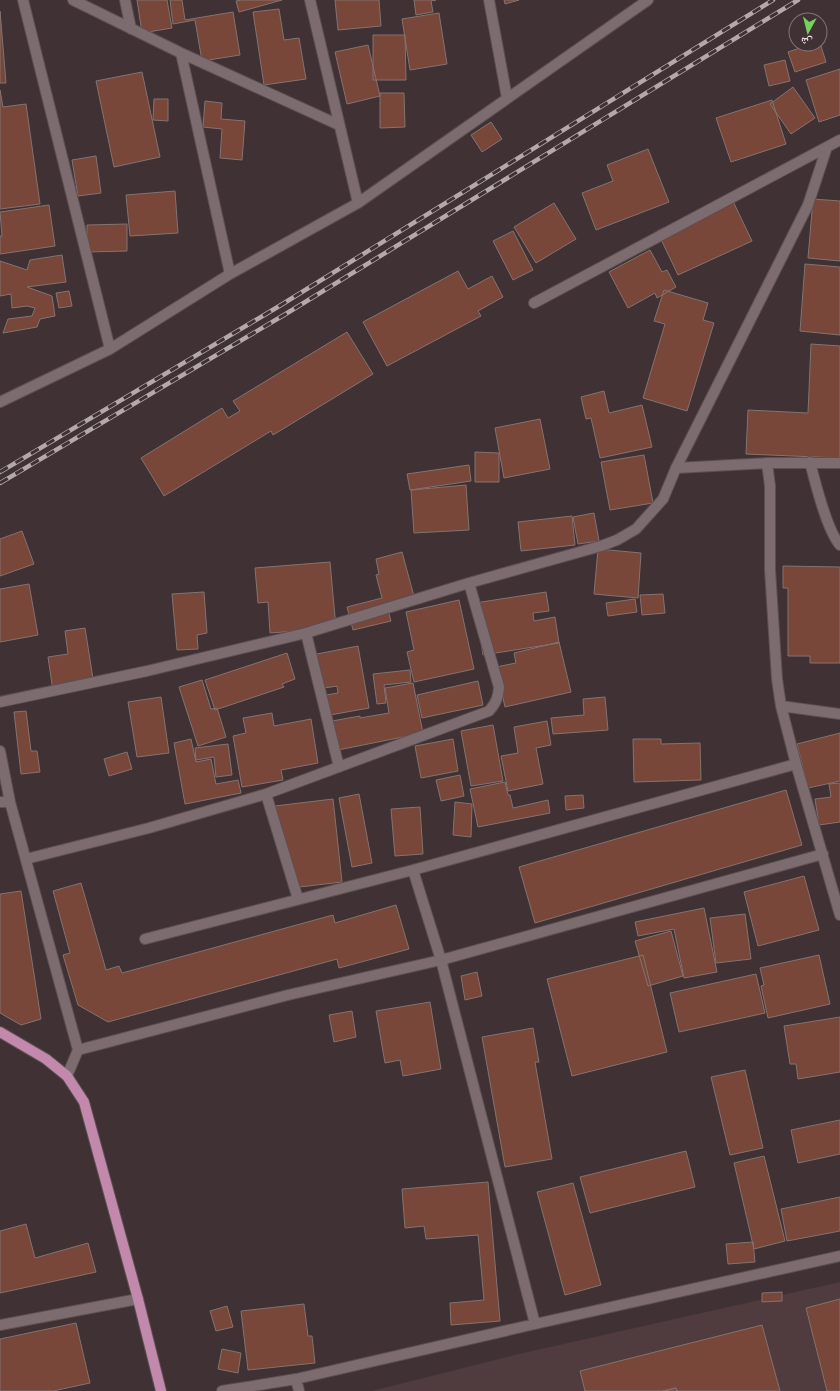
<svg xmlns="http://www.w3.org/2000/svg" width="840" height="1391" viewBox="0 0 840 1391" font-family="'Source Sans 3','Noto Naskh Arabic',sans-serif">
<style>
.built{fill:#503b3f}
.building{fill:#79463a;stroke:#83736f}
.lines{fill:none;stroke-linecap:round;stroke-linejoin:round}
.service-casing{stroke:#5c5053;stroke-width:12}
.minor-casing{stroke:#5c5053;stroke-width:12}
.tertiary-casing{stroke:#5c5053;stroke-width:12}
.primary-casing{stroke:#5c5053;stroke-width:12}
.service{stroke:#7d6c6f;stroke-width:10}
.minor{stroke:#7d6c6f;stroke-width:10}
.tertiary{stroke:#7d6c6f;stroke-width:10}
.primary{stroke:#c389ac;stroke-width:10}
.rail-casing{stroke:#b3a8aa;stroke-width:4.5}
.rail{stroke:#403234;stroke-width:3;stroke-dasharray:9;stroke-linecap:butt}
</style>
<rect width="100%" height="100%" fill="#403234"/>
<path class="built" d="M840 1282V1391H372L519 1354Z"/>
<path class="building" d="M137 0H167L172 28 142 33Z
M170 0H182L185 20 233 12 240 55 202 61 195 20 173 24Z
M241 0H282L239 12 236 1Z
M335 0H379L381 26 338 30Z
M414 0H436L431 1 433 12 416 15Z
M504 0H519L505 4Z
M279 9 284 40 299 38 306 79 264 85 253 12Z
M0 11 6 83H0Z
M439 13 447 64 410 70 402 19Z
M373 35H405L406 80H373Z
M820 43 826 62 795 72 788 52 812 44H820Z
M368 45 380 96 347 104 335 52Z
M785 60 790 81 769 86 764 65Z
M840 69V115L819 122 806 80Z
M142 72 160 157 114 167 96 81Z
M793 87 815 118 791 134 770 104Z
M0 90 3 107 26 104 40 204 0 209Z
M380 93H404L405 127 380 128Z
M154 99H168V121L153 120Z
M772 100 786 144 731 162 716 118Z
M205 101 222 103 221 119 245 121 242 160 220 158 222 129 203 127Z
M491 122 502 139 482 152 471 135Z
M648 149 669 202 596 230 582 193 613 181 607 165Z
M96 156 101 193 78 196 72 160Z
M175 191 178 233 130 236 126 195Z
M731 197 752 241 678 275 657 231Z
M813 199 840 201V261L808 258Z
M554 203 576 239 536 263 514 227Z
M49 205 55 246 0 254V236H2L0 212Z
M127 224V251L87 252V225Z
M513 231 533 270 513 280 493 241Z
M650 250 662 272 667 270 676 287 657 298 655 293 628 308 609 272Z
M62 255 66 282 27 287 52 296 55 316 40 319 37 327 3 333 8 319 32 316 35 308 27 306 12 308 11 294 0 296V261L27 270 30 260Z
M805 264 840 267V335L800 331Z
M458 271 468 289 492 276 503 297 478 311 481 316 387 366 363 322Z
M664 290 708 303 703 320 714 323 687 411 643 398 665 324 654 321Z
M69 291 72 306 59 308 56 293Z
M347 332 373 374 273 435 271 431 164 496 141 458 222 408 228 418 240 411 233 401Z
M811 344 840 346V458L746 454 748 410 808 413Z
M604 391 609 413 642 405 652 447 600 458 591 418 586 419 581 397Z
M540 419 550 469 504 478 495 428Z
M475 452 499 453V482H475Z
M644 455 653 503 610 510 601 462Z
M469 465 471 481 410 490 407 474Z
M466 485 469 530 414 533 411 490Z
M594 513 599 541 578 544 573 517Z
M572 516 575 545 521 551 518 522Z
M22 531 34 564 0 576V539Z
M598 549 641 553 638 598 594 594Z
M402 552 415 600 387 607 391 621 353 630 347 607 382 598 376 575 379 574 376 559Z
M330 562 336 628 270 633 268 602 258 603 255 568Z
M783 566 840 567V663H810V656H788V588H783Z
M29 584 38 635 0 642V589Z
M204 592 207 633 197 635 198 649 177 650 172 594Z
M546 592 549 611 533 613 534 621 555 617 559 643 483 655 475 603Z
M663 594 665 613 642 615 640 595Z
M635 599 637 612 608 616 606 603Z
M459 600 474 669 414 682 407 652 414 650 406 612Z
M85 628 94 685 53 691 48 657 68 654 65 631Z
M559 642 571 692 505 707 496 667 516 663 514 653Z
M358 646 369 708 330 715 326 695 338 693 337 686 318 689 312 655Z
M287 653 295 679 282 684 284 687 215 710 205 680Z
M410 670 411 682 384 685 386 703 377 704 373 674Z
M202 680 211 709 217 708 226 737 198 746 179 687Z
M478 681 483 705 422 718 417 695Z
M413 683 423 733 338 750 332 721 360 716V718L389 713 385 688Z
M161 697 169 753 137 757 128 702Z
M605 697 608 730 553 734 551 718 584 715 583 699Z
M26 711 31 751H37L40 772 21 774 14 712Z
M272 713 274 726 311 719 318 763 281 770 283 780 242 787 233 736 246 733 243 718Z
M547 721 551 745 536 748 543 784 508 791 501 756 518 753 514 727Z
M493 725 503 781 471 786 461 731Z
M840 733V781L808 788 797 744Z
M191 739 196 762 211 759 216 784 238 780 241 793 185 804 174 743Z
M453 739 458 771 421 778 415 746Z
M633 739H661V744L700 743 701 780 634 782Z
M228 744 232 775 216 777 214 757 196 760 195 748Z
M127 752 132 769 109 776 104 759Z
M460 775 464 796 441 801 436 780Z
M505 782 508 795H510L513 808 548 800 550 813 478 827 470 789Z
M840 783V822L819 825 815 799 831 797 829 784Z
M786 790 802 845 535 923 519 867Z
M359 794 372 863 352 867 339 798Z
M583 795 584 808 566 810 565 796Z
M333 799 342 882 291 888 281 855 275 806Z
M455 802 472 804 471 837 453 835Z
M420 807 423 854 395 856 391 809Z
M804 876 819 930 758 946 744 892Z
M81 883 106 970 119 966 122 973 333 915 335 923 396 905 409 949 339 968 337 959 108 1022 78 1005 63 955 70 953 53 891Z
M21 891 41 1019 21 1025 0 1013V894Z
M704 908 717 972 684 978 674 929 638 936 635 922Z
M745 914 751 959 716 963 710 918Z
M671 931 683 976 648 986 635 941Z
M643 955 667 1052 572 1076 547 979Z
M819 955 830 1004 768 1018 761 986 764 985 760 968Z
M477 972 482 996 465 1000 461 976Z
M756 974 765 1013 679 1032 670 993Z
M430 1002 441 1069 403 1076 400 1060 385 1063 376 1011Z
M352 1011 356 1037 334 1042 329 1015Z
M840 1017V1072L798 1079 796 1064H790L784 1026Z
M533 1028 539 1062H535L552 1159 505 1167 482 1037Z
M745 1070 763 1148 730 1155 711 1077Z
M840 1120V1154L798 1163 791 1130Z
M686 1151 695 1187 590 1213 580 1177Z
M764 1156 785 1241 754 1249 734 1163Z
M488 1182 500 1321 451 1325 450 1303 484 1300 478 1235 426 1239 424 1226 405 1228 402 1189Z
M573 1183 601 1285 565 1295 537 1192Z
M840 1197V1231L787 1241 781 1209Z
M26 1224 35 1258 88 1243 96 1272 0 1293V1231Z
M753 1242 755 1262 728 1264 726 1244Z
M782 1292V1301L762 1302V1293Z
M840 1299V1391H827L806 1308Z
M304 1304 308 1336H312L315 1363 248 1370 241 1311Z
M227 1306 233 1327 216 1331 210 1311Z
M76 1323 90 1383 53 1391H0V1339Z
M762 1325 780 1391H677L676 1388 663 1391H585L580 1371Z
M222 1349 241 1353 238 1373 218 1369Z
M676 1388 677 1391H663Z"/>
<g class="lines">
<defs>
<path id="service" d="M534 303 840 140
M676 468 808 205 827 147
M306 633 339 767"/>
<path id="minor" d="M23 0 110 349
M73 0 181 53 339 125
M125 0 131 29
M310 0 358 203
M489 0 507 98
M181 53 230 274
M0 402 110 349 230 274 358 203 648 0
M810 462C815 482 827 531 840 545
M767 463 770 486V570L777 679 781 706 796 764 840 915
M0 702 147 671 306 633 469 583 601 546 617 540 636 529 663 499 676 468 767 463H840
M781 706 840 714
M0 751 10 802 78 1050
M266 794 298 899
M0 802H10
M26 859 149 828 266 794 489 711C496 703 498 698 499 687L469 583
M413 870 441 960 535 1324
M145 939 413 870 796 764
M67 1076 78 1050 288 995 441 960 823 854
M296 1379 299 1391
M222 1391 296 1379 535 1324 840 1256"/>
<path id="tertiary" d="M0 1325 138 1299"/>
<path id="primary" d="M0 1032 46 1059 67 1076 84 1102 138 1299 161 1391"/>
</defs>
<use href="#service" class="service-casing"/>
<use href="#minor" class="minor-casing"/>
<use href="#tertiary" class="tertiary-casing"/>
<use href="#primary" class="primary-casing"/>
<use href="#service" class="service"/>
<use href="#minor" class="minor"/>
<use href="#tertiary" class="tertiary"/>
<use href="#primary" class="primary"/>
<defs>
<path id="rail" d="M0 472 281 305 773 0
M0 483 284 315 798 0"/>
</defs>
<use href="#rail" class="rail-casing"/>
<use href="#rail" class="rail"/>
</g>
<g transform="translate(808 32) rotate(187)"><circle r="19" fill="#403234" stroke="#837678"/>
<path d="M0-3L7 15L0 10L-7 15Z" fill="#75d25b"/>
<text y="-6" font-size="11" font-weight="bold" text-anchor="middle" fill="#e7dddf">ش</text>
</g>
</svg>
